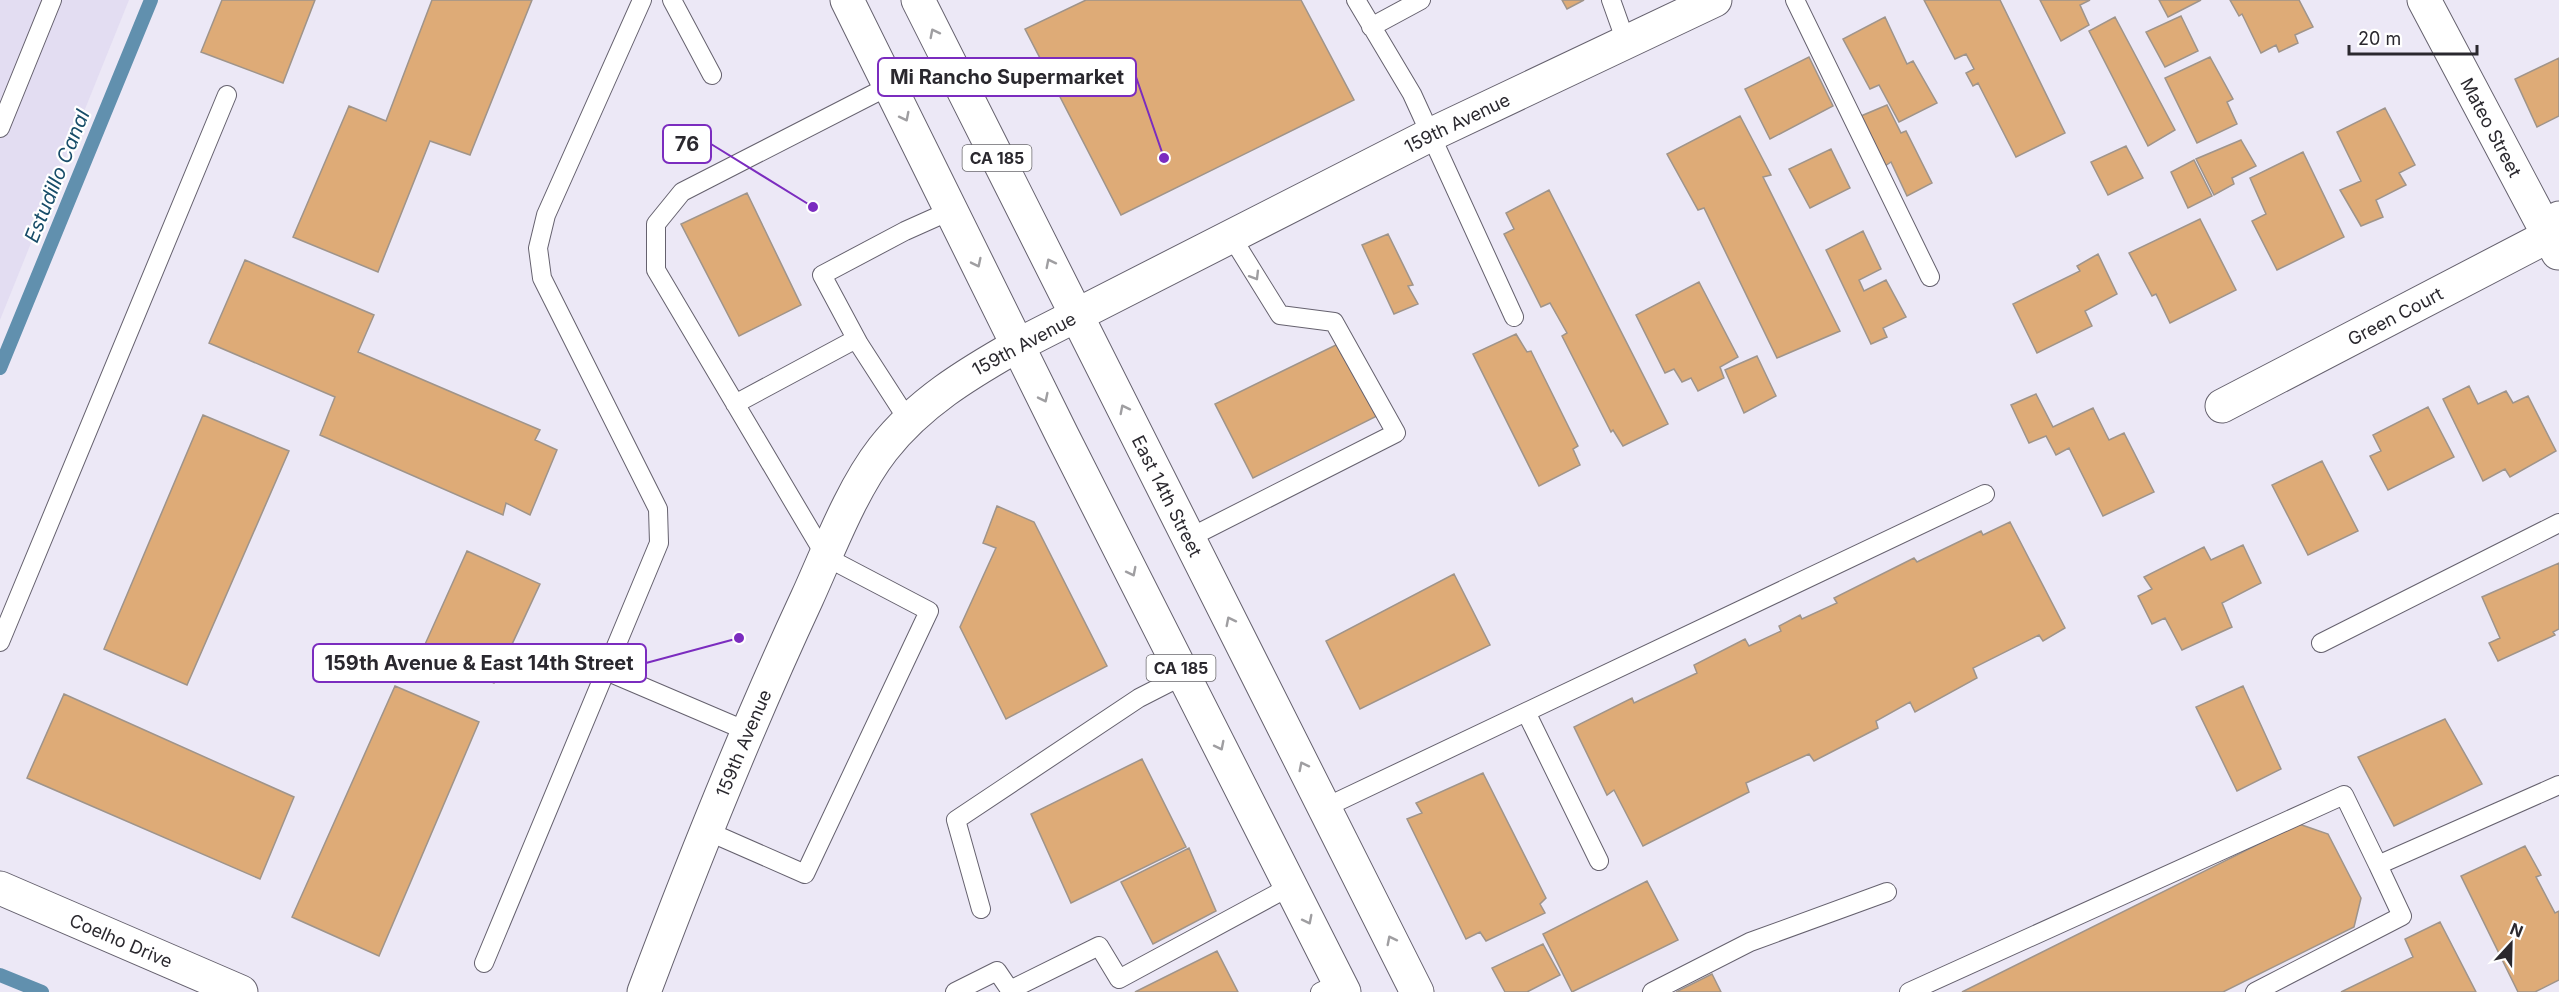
<svg xmlns="http://www.w3.org/2000/svg" width="2559" height="992" viewBox="0 0 2559 992" font-family="Inter,sans-serif">
<style>
.commercial{fill:#e3ddf2}
.lines{fill:none;stroke-linecap:round;stroke-linejoin:round}
.stream{stroke:#6190ae;stroke-width:14}
.building{fill:#deab77;stroke:#9f948a;stroke-width:1.5}
.lane-casing{stroke:#65616e;stroke-width:20}
.street-casing{stroke:#65616e;stroke-width:35}
.secondary-casing{stroke:#65616e;stroke-width:35}
.primary-casing{stroke:#65616e;stroke-width:35}
.lane{stroke:#fff;stroke-width:18}
.street{stroke:#fff;stroke-width:33}
.secondary{stroke:#fff;stroke-width:33}
.primary{stroke:#fff;stroke-width:33}
.oneway{stroke:#9f9ea1}
.labels{text-anchor:middle;dominant-baseline:central;stroke-width:4.5;stroke-linejoin:round;paint-order:stroke}
.shield{fill:#fff;stroke:#6a686d;stroke-width:1.5}
.shield-label{font-size:16px;font-weight:bold;fill:#2a282e}
.street-label{font-size:18px;fill:#2a282e;stroke:#fff}
.water-label{font-size:20px;font-style:italic;fill:#184d69;stroke:#fff}
.leader{fill:none;stroke:#7b2cbf;stroke-width:2}
.callout-dot{fill:#7b2cbf;stroke:#fff;stroke-width:2}
.callout{fill:#fff;stroke:#7b2cbf;stroke-width:2}
.callout-label{font-size:20px;text-anchor:middle;font-weight:bold;fill:#2a282e}
</style>
<rect width="100%" height="100%" fill="#ece8f6"/>
<path class="commercial" d="M0 0H129L0 320Z"/>
<g class="lines">
<path class="stream" d="M0 368 151 0
M0 975 42 992"/>
</g>
<path class="building" d="M222 0H315L283 83 201 52Z
M432 0H532L470 155 430 141 378 272 293 237 349 106 386 121Z
M1086 0H1301L1354 100 1121 215 1025 29Z
M1562 0H1584L1567 9Z
M1924 0H2000L2065 133 2016 157 1978 83 1973 86 1966 73 1974 69 1966 54 1955 59Z
M2040 0H2090L2080 5 2089 25 2061 41Z
M2159 0H2201L2168 17Z
M2230 0H2299L2313 27 2295 35 2298 43 2279 52 2276 45 2261 53 2242 14 2239 16Z
M2181 16 2198 51 2165 67 2146 32Z
M1885 17 1907 64 1913 61 1937 103 1899 122 1879 85 1870 89 1843 39Z
M2115 17 2175 130 2148 146 2089 31Z
M1809 57 1833 106 1770 139 1745 89Z
M2210 57 2233 99 2227 102 2237 124 2197 143 2165 78Z
M2559 58V116L2537 127 2515 79Z
M1887 105 1901 133 1906 131 1932 183 1907 196 1891 162 1885 166 1861 116Z
M2385 108 2415 165 2399 173 2406 185 2376 200 2383 217 2361 226 2340 190 2361 181 2337 132Z
M1740 116 1771 175 1763 177 1840 331 1777 358 1704 208 1698 210 1667 154Z
M2241 140 2256 166 2232 178 2234 184 2214 195 2196 159Z
M2126 146 2143 178 2108 195 2091 162Z
M1831 149 1850 188 1810 208 1789 169Z
M2303 152 2344 237 2277 270 2252 221 2266 214 2250 178Z
M2194 160 2212 196 2188 208 2171 172Z
M1549 190 1668 424 1623 446 1613 430 1611 432 1562 336 1567 333 1550 303 1541 307 1504 234 1514 229 1506 213Z
M747 193 801 305 739 336 681 224Z
M2200 219 2236 290 2170 323 2156 294 2152 296 2129 253Z
M1863 231 1881 269 1859 280 1864 291 1886 280 1906 317 1883 328 1887 337 1871 344 1826 250Z
M1388 234 1413 285 1408 286 1418 304 1394 314 1362 245Z
M2098 254 2117 294 2085 311 2092 326 2037 353 2013 304 2080 271 2077 266Z
M245 260 374 315 358 352 540 430 535 440 557 450 530 515 506 503 503 515 320 435 335 397 209 343Z
M1699 282 1738 357 1720 367 1724 378 1698 391 1691 378 1682 382 1674 369 1665 373 1636 315Z
M1516 334 1527 352 1531 351 1578 446 1573 449 1580 465 1539 486 1473 354Z
M1340 343 1377 416 1253 478 1215 404Z
M1757 356 1776 396 1744 413 1725 370Z
M2469 386 2478 404 2506 391 2513 403 2528 396 2556 451 2510 477 2505 469 2483 481 2443 399Z
M2036 394 2053 427 2093 408 2109 440 2124 433 2154 492 2103 516 2069 448 2056 455 2046 436 2029 443 2011 405Z
M2428 407 2454 457 2388 490 2370 456 2381 451 2373 435Z
M203 415 289 451 187 685 104 649Z
M2322 461 2358 531 2308 555 2272 485Z
M997 506 1034 522 1107 666 1006 719 960 627 996 548 983 543Z
M2010 522 2065 628 2043 641 2039 635 1973 668 1977 678 1915 712 1910 702 1876 721 1878 728 1814 761 1809 754 1746 783 1749 792 1643 846 1614 790 1607 795 1574 727 1632 698 1634 703 1697 673 1694 665 1745 639 1749 646 1781 631 1779 626 1800 615 1802 619 1837 603 1834 598 1914 558 1917 562 1981 531 1983 535Z
M2243 545 2261 583 2222 603 2232 627 2182 650 2165 618 2152 624 2138 596 2152 589 2144 577 2204 547 2211 560Z
M467 551 540 584 494 683 422 651Z
M2559 563V629L2553 632 2555 635 2498 661 2489 643 2500 638 2482 597Z
M1454 574 1490 645 1360 709 1326 641Z
M395 686 479 722 379 956 292 917Z
M2243 686 2281 769 2237 791 2196 707Z
M64 694 294 797 260 879 27 778Z
M2445 719 2482 784 2394 826 2358 757Z
M1142 759 1186 847 1071 903 1031 814Z
M1483 773 1546 898 1540 904 1545 913 1486 941 1480 932 1466 939 1407 819 1422 813 1416 803Z
M2299 824 2328 834 2361 898 2354 927 2223 992H1962Z
M2525 846 2541 875 2536 877 2555 913 2559 911V980L2535 992H2518L2461 876Z
M1189 848 1216 911 1153 944 1121 882Z
M1647 881 1678 940 1572 992 1543 934Z
M2440 922 2476 992H2341L2413 957 2405 939Z
M1543 944 1560 975 1527 992H1505L1492 968Z
M1217 951 1238 992H1135Z
M1712 974 1721 992H1676Z"/>
<g class="lines">
<defs>
<path id="lane" d="M672 0 712 75
M1356 0 1412 94 1514 317
M1611 0 1626 42
M1795 0 1930 277
M1371 27 1421 0
M0 128 52 0
M735 404 856 339
M908 420 859 344 822 275 905 231 952 210
M1189 538 1396 433 1334 322 1280 315 1231 236
M0 642 227 95
M2321 643 2559 523
M606 671 749 732
M1526 712 1599 861
M1324 808 1985 494
M707 831 805 874 929 611 826 557 656 270V224L682 192 889 86
M981 909 956 820 1139 698 1184 675
M484 963 659 543 658 509 542 278 538 248 546 215 642 0
M955 992 997 971 1010 990 1099 946 1119 979 1291 886
M1320 992 1339 983
M1652 992 1750 942 1887 892
M1909 992 2344 795 2378 865
M2255 992 2402 916 2378 865 2559 785"/>
<g id="street">
<path id="s1" d="M2424 0 2558 253"/>
<path id="s2" d="M2222 406 2556 232 2559 218"/>
<path id="s3" d="M0 888 241 992"/>
<path id="s4" d="M644 992C694 859 747 727 807 598 828 552 851 490 883 449 919 403 967 374 1018 345"/>
</g>
<g id="secondary">
<path id="s5" d="M1018 345 1430 135 1715 0"/>
</g>
<g id="primary">
<path d="M847 0 1062 435 1344 992"/>
<path id="s6" d="M918 0 1417 992"/>
</g>
</defs>
<use href="#lane" class="lane-casing"/>
<use href="#street" class="street-casing"/>
<use href="#secondary" class="secondary-casing"/>
<use href="#primary" class="primary-casing"/>
<use href="#lane" class="lane"/>
<use href="#street" class="street"/>
<use href="#secondary" class="secondary"/>
<use href="#primary" class="primary"/>
</g>
<defs><path id="oneway-chevron" d="M-2-3.5L2.5 0L-2 3.5" fill="none" stroke-width="1.6" stroke-linecap="round" stroke-linejoin="round" transform="scale(1.5)"/></defs>
<g class="oneway">
<use href="#oneway-chevron" transform="translate(934 33) rotate(-117)"/>
<use href="#oneway-chevron" transform="translate(905 117) rotate(63)"/>
<use href="#oneway-chevron" transform="translate(977 263) rotate(64)"/>
<use href="#oneway-chevron" transform="translate(1050 263) rotate(-117)"/>
<use href="#oneway-chevron" transform="translate(1255 276) rotate(59)"/>
<use href="#oneway-chevron" transform="translate(1044 398) rotate(64)"/>
<use href="#oneway-chevron" transform="translate(1124 409) rotate(-117)"/>
<use href="#oneway-chevron" transform="translate(1132 572) rotate(63)"/>
<use href="#oneway-chevron" transform="translate(1230 621) rotate(-117)"/>
<use href="#oneway-chevron" transform="translate(1220 746) rotate(63)"/>
<use href="#oneway-chevron" transform="translate(1303 766) rotate(-117)"/>
<use href="#oneway-chevron" transform="translate(1308 920) rotate(63)"/>
<use href="#oneway-chevron" transform="translate(1391 940) rotate(-117)"/>
</g>
<g class="labels">
<g class="shield">
<rect x="962.5" y="145" width="69" height="26" rx="4.5"/>
<rect x="1146.5" y="655" width="69" height="26" rx="4.5"/>
</g>
<g class="shield-label">
<text x="997" y="158">CA 185</text>
<text x="1181" y="668">CA 185</text>
</g>
<g class="street-label">
<text stroke="none"><textPath href="#s5" startOffset="492">159th Avenue</textPath></text>
<text stroke="none"><textPath href="#s1" startOffset="144">Mateo Street</textPath></text>
<text stroke="none"><textPath href="#s2" startOffset="195">Green Court</textPath></text>
<text transform="translate(1024 344) rotate(-28)">159th Avenue</text>
<text stroke="none"><textPath href="#s6" startOffset="555">East 14th Street</textPath></text>
<text stroke="none"><textPath href="#s4" startOffset="268">159th Avenue</textPath></text>
<text stroke="none"><textPath href="#s3" startOffset="132">Coelho Drive</textPath></text>
</g>
<g class="water-label">
<text transform="translate(57 176) rotate(-68)">Estudillo Canal</text>
</g>
</g>
<path class="leader" d="M1164 158L1136 77M813 207L711 144M739 638L646 663"/>
<g class="callout-dot">
<circle cx="1164" cy="158" r="6"/>
<circle cx="813" cy="207" r="6"/>
<circle cx="739" cy="638" r="6"/>
</g>
<g class="callout">
<rect x="878" y="58" width="258" height="38" rx="6"/>
<rect x="663" y="125" width="48" height="38" rx="6"/>
<rect x="313" y="644" width="333" height="38" rx="6"/>
</g>
<g class="callout-label">
<text x="1007" y="84">Mi Rancho Supermarket</text>
<text x="687" y="151">76</text>
<text x="479" y="670">159th Avenue &amp; East 14th Street</text>
</g>
<g transform="translate(2511 944) rotate(22)" stroke="#ffffff" stroke-width="4.5" paint-order="stroke">
<path d="M0-4.5L10 22L0 15L-10 22Z" fill="#2a282e"/>
<text y="-9" font-size="16" font-weight="bold" text-anchor="middle" fill="#2a282e">N</text>
</g>
<path d="M2349 45v9h128v-9" fill="none" stroke="#2a282e" stroke-width="3"/>
<text x="2358" y="45" font-size="18" fill="#2a282e" stroke="#ffffff" stroke-width="4.5" paint-order="stroke">20 m</text>
</svg>
